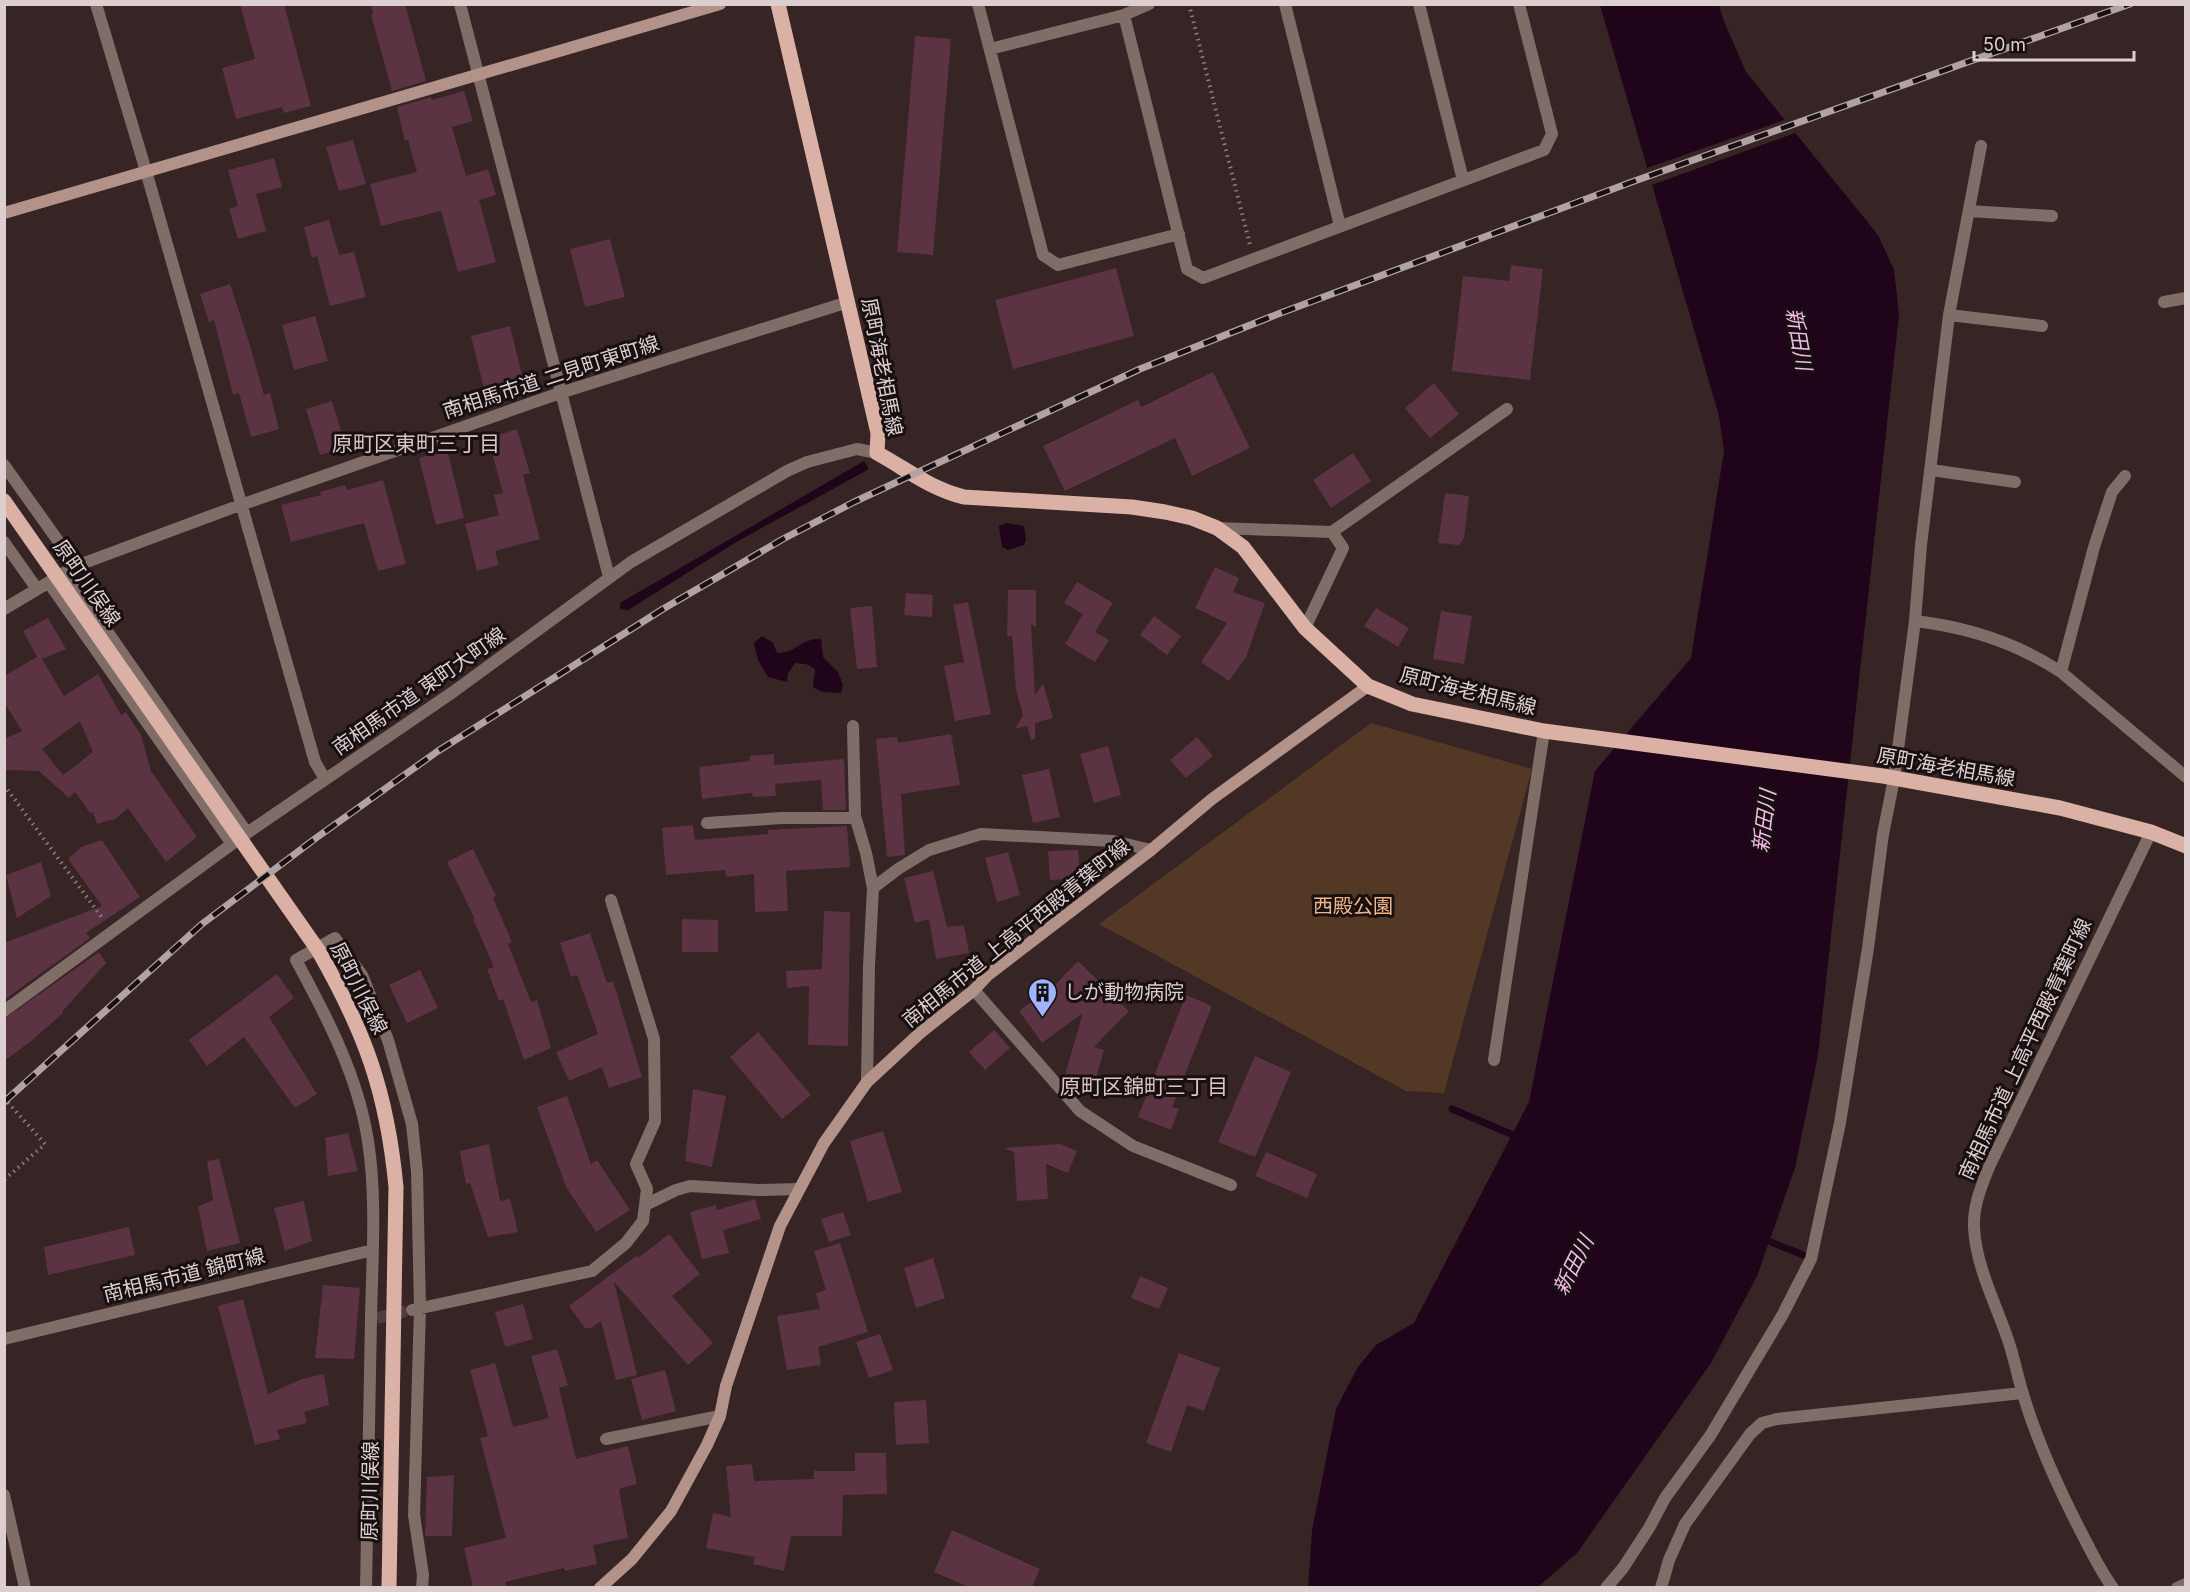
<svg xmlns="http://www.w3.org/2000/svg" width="2190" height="1592" viewBox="0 0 2190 1592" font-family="Inter,'Noto Sans JP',sans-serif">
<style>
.green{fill:#533925}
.water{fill:#1f041a}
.pier{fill:#372424}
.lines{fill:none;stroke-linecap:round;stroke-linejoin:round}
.stream{stroke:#1f041a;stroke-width:7}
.building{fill:#5b3343;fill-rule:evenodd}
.street-tunnel{stroke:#503e3e;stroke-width:12;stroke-dasharray:12 6;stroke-linecap:butt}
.path{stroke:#8f7e7f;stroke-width:4;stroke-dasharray:1.5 4.5;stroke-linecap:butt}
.street{stroke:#816d67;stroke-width:12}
.secondary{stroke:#b39389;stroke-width:12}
.primary{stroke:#dab1a4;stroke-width:15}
.rail-casing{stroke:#b1a2a3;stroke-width:7}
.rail{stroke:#181010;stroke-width:4.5;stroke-dasharray:14;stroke-linecap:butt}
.labels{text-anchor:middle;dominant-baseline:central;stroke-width:6;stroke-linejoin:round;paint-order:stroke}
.street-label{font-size:20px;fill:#ddcfd0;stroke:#181010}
.park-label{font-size:20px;fill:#efb487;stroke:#181010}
.poi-label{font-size:20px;fill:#ddcfd0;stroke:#181010;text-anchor:start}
.water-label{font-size:21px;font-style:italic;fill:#f5b9e7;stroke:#181010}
.neighbourhood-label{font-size:21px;fill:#ddc4c4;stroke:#181010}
</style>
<rect width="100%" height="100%" fill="#372424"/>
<path class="green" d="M1371 723 1532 769 1444 1093 1406 1091 1099 924Z"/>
<path class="water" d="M1600 5H1719L1723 19 1746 72 1878 235 1894 270 1899 314 1818 1055 1795 1168 1757 1276 1711 1363 1577 1553 1538 1587 1308 1588 1312 1531 1336 1409 1358 1367 1376 1345 1414 1323 1529 1102 1595 771 1691 658 1724 451 1719 416Z
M864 461 869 469 738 541 628 610 620 609V603Z
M1007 523 1024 526 1026 540 1024 545 1008 550 1002 547 999 526Z
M762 636 773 643 777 653C798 653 798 639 821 639L823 657 838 672 843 685 841 693 822 692 813 687 815 669 806 664 795 663 788 673 787 682 768 677 758 660 754 643Z"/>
<path class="pier" d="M1787 119 1798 132 1649 186 1644 169Z"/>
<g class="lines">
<path class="stream" d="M1452 1109 1518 1137
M1761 1238 1803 1255"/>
</g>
<path class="building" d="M240 4H284L311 106 284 113 282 107 236 119 222 68 255 59Z
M371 4H405L426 81 392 91 371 15 373 14Z
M915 36 951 39 933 255 897 252Z
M464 91 473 121 452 127 466 176 488 169 496 195 479 200 496 262 458 272 441 211 381 226 370 184 417 172 408 140 405 141 397 107 431 97 432 100Z
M353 140 366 184 339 191 326 147Z
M274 158 282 187 256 194 266 231 238 239 229 209 238 206 228 170Z
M329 220 339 255 354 252 366 297 330 306 317 256 312 258 304 227Z
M610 239 625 297 585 307 570 249Z
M1511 265 1543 269 1530 380 1452 371 1463 276 1509 281Z
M1116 268 1134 336 1013 369 995 300Z
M230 284 249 342 264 395 270 393 279 429 251 437 239 393 233 395 214 320 209 322 200 294Z
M315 316 328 361 294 370 282 325Z
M510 326 526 391 487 401 471 336Z
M1213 372 1250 448 1192 476 1175 438 1065 491 1043 446 1138 400 1141 407Z
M1434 383 1459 414 1430 438 1405 408Z
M332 401 346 447 320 455 306 409Z
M517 429 530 473 523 475 540 539 495 551 499 565 477 571 465 524 499 515 494 495 503 493 488 438Z
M447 449 464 518 436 525 419 458Z
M1353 453 1371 481 1331 508 1313 480Z
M383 480 406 564 378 571 364 523 291 542 281 505 321 495 320 492 345 485 347 490Z
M1445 493 1469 496 1464 538 1459 545 1438 543Z
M1215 567 1239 578 1233 592 1265 603 1246 657 1229 681 1201 662 1227 623 1195 608Z
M1077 582 1113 603 1095 632 1109 640 1095 662 1065 644 1083 614 1064 603Z
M1008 590H1036V627L1031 624 1035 695 1043 683 1053 718 1035 723V739L1031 740 1027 726 1015 729 1023 715 1016 690 1012 636 1007 637Z
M906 593 933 595 932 617 904 615Z
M968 602 991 714 955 721 944 666 964 662 953 605Z
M872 606 877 667 857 669 850 608Z
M1376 608 1409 628 1398 647 1364 626Z
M1441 611 1472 616 1464 664 1433 659Z
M1154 616 1181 636 1167 655 1140 635Z
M48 618 66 649 42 659 64 696 98 674 121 715 126 712 141 735 151 771 197 837 166 862 128 808 115 819 97 824 93 812 90 813 75 792 69 798 39 771 4 770V739L22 731 4 702V676L37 657 23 631ZM80 721 93 752 63 775 66 779 42 749Z
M951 734 960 785 901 794 905 855 887 857 876 739 897 737 898 743Z
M1197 737 1213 756 1186 778 1170 760Z
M1108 746 1121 795 1094 803 1080 754Z
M774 754V765L844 759 846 810H823L821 780 775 784 776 796 753 797 752 793 702 799 699 767 750 761V756Z
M1049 769 1060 817 1033 823 1022 775Z
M693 825 695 840 768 834V830L847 826 850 867 786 871 788 911 755 912 754 874 726 877 725 870 666 875 662 828Z
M102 840 140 897 86 933 90 938 4 1000V943L102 906 68 859 81 847Z
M473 849 496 896 493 898 512 942 508 944 531 1002 537 1000 551 1048 524 1060 503 999 499 1001 487 969 494 967 473 919H475L447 862Z
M1078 850 1080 878 1050 880 1048 851Z
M1008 852 1020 895 997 902 985 858Z
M41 862 51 896 17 918 6 875Z
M933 871 947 927 964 925 969 953 936 959 929 919 915 923 904 878Z
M824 911 850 912 848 1046 808 1045 809 986 787 988 786 971 822 969Z
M682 919 718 920V952H682Z
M590 933 607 983 613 981 642 1077 609 1088 602 1067 569 1081 556 1052 598 1034 577 975 571 977 560 943Z
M99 952 106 963 62 1012 63 1013 30 1042 4 1061V1019Z
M1078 961 1129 1011 1094 1047 1104 1050 1095 1082 1068 1074 1064 1078 1083 1013 1042 1043 1019 1011 1046 991 1048 998 1056 997V984Z
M420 970 438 1008 407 1023 389 985Z
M277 974 294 998 269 1017 317 1094 295 1108 244 1037 207 1066 189 1040Z
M1186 995 1212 1006 1172 1107 1179 1109 1171 1130 1138 1117Z
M994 1030 1010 1048 985 1070 969 1052Z
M758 1032 811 1095 782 1119 730 1057Z
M1255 1056 1291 1072 1255 1157 1218 1142Z
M693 1089 726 1096 712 1167 685 1161Z
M567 1096 591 1164 597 1160 630 1210 596 1232 566 1187 537 1107Z
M883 1131 902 1192 868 1202 850 1141Z
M348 1133 358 1171 328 1176 325 1138Z
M489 1144 500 1201 510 1199 518 1232 488 1237 470 1183 466 1184 460 1151Z
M1060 1144 1077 1151 1068 1173 1046 1164 1048 1199 1017 1201 1014 1152 1003 1148Z
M1266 1152 1317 1174 1307 1198 1255 1176Z
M219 1159 240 1243 207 1251 198 1207 213 1200 207 1161Z
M755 1199 761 1219 723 1230 729 1253 702 1259 690 1212 716 1205 717 1210Z
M304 1201 312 1241 285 1251 274 1208Z
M843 1212 851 1235 829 1242 821 1219Z
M129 1227 135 1255 48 1275 44 1247Z
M669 1234 700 1274 672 1296 713 1343 688 1365 614 1282 637 1375 616 1380 601 1321 591 1328H585L569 1306 636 1256 638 1258Z
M840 1243 868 1332 818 1347 821 1365 787 1370 777 1316 820 1309 816 1293 826 1290 814 1251Z
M933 1258 945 1298 916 1308 904 1268Z
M1140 1276 1168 1288 1159 1309 1131 1298Z
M323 1285 360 1288 354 1359 315 1358Z
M243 1299 268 1394 302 1379 324 1374 329 1405 304 1412 307 1423 277 1430 280 1439 255 1445 218 1306Z
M523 1304 533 1339 505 1347 495 1312Z
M880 1334 893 1370 869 1378 856 1342Z
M557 1349 568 1385 559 1388 576 1459 628 1446 637 1484 619 1489 628 1538 593 1545 597 1564 565 1571 564 1568 505 1582 506 1587H473L464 1548 506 1538 480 1438 488 1436 470 1370 495 1363 513 1427 549 1418 531 1356Z
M1179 1353 1220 1368 1204 1411 1187 1405 1171 1452 1146 1443Z
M665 1370 676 1411 642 1420 631 1379Z
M926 1400 929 1443 896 1445 894 1402Z
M855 1453H886L887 1494 843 1495 842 1536H791L784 1571 753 1564 755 1557 706 1548 713 1513 731 1517 726 1466 752 1464 754 1481 814 1479V1471H855Z
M454 1475 452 1536H425L427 1477Z
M952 1530 1040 1569 1032 1587H969L934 1572Z"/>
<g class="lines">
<path class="street-tunnel" d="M377 1318 411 1310"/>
<path class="path" d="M1189 4 1250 245
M4 785 103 919
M4 1098 45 1144 4 1180"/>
<path class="street" d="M96 4 146 171 315 762 325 779
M460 4 609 577
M978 4 1043 255 1058 265 1179 234
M1285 4 1340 226
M1419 4 1463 180
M1124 15 1187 269 1203 278 1544 150 1552 134 1519 4
M990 49 1124 15 1149 4
M1969 211 2052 216
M2164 302 2186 298
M1949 315 2042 326
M4 465 76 566
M1931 470 2015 482
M1217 528 1332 532
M4 542 37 589
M66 572 247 833
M49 583 232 844
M4 609 76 566 232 508 560 393 848 302
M1915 621 1921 545 1949 315 1981 146
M1305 628 1343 548 1332 532 1507 409
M2061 672 2094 547 2112 492 2125 476
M853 726 855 816 866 853 873 888 869 966 867 1082
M707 823 782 818H848L855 816
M873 888 898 869 929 850 981 834 1113 841 1151 850
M974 990 1080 1111 1133 1146 1231 1185
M4 1011 247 833 453 692 631 562 787 471 807 462 857 449 877 453
M1494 1060 1544 731
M645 1205 676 1190 690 1186 759 1190 799 1189
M412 1310 592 1271 626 1243 643 1221 647 1189 636 1164 655 1121 654 1039 611 900
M4 1339 373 1250
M606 1439 720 1416
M4 1495 25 1588
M366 1588C368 1498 370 1408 371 1319 372 1260 377 1199 368 1141 358 1076 327 1017 296 960L335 938 362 975 388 1040 412 1124 417 1172 420 1308 414 1515 423 1575 422 1588
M1606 1588 1623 1568 1649 1528 1665 1498 1710 1436 1783 1314 1811 1259 1840 1123 1868 948 1883 834 1894 779 1915 621C1967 627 2017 643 2061 672L2186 777
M1661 1588 1669 1560 1685 1524 1750 1434 1762 1423 1777 1419 2022 1393
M2113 1588C2099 1569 2090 1549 2079 1528 2057 1485 2037 1441 2023 1394 2017 1375 2014 1356 2007 1337 1995 1302 1976 1266 1974 1228 1973 1206 1981 1187 1989 1167L2151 832
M2177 1588 2186 1584"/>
<path class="secondary" d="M4 213 720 4
M600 1588 632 1559 671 1511 707 1445 720 1416 726 1386 780 1226 824 1143 867 1082 920 1033 974 990 988 975 1151 850 1212 799 1368 686"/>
<path class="primary" d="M778 4 878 433 877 453C908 470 929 488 964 497L1132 507 1165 512 1192 518 1217 528 1243 547 1305 628 1368 686 1412 704 1544 731 1883 776 2060 808 2151 832 2186 846
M4 501 318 950C365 1032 387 1092 396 1187L389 1588"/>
<defs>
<path id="rail" d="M4 1102 202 924 316 838 438 751 663 609 783 539 854 502 1140 369 1278 314 1629 183 2130 4"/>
</defs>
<use href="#rail" class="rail-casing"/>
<use href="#rail" class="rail"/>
</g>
<defs>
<symbol id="building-pin" viewBox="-11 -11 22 30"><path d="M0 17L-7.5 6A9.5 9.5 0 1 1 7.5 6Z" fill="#9fb3fd" stroke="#181010"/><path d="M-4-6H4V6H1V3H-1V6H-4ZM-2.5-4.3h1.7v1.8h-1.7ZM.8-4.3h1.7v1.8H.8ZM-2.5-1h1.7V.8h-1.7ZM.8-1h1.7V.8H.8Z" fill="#111"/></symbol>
</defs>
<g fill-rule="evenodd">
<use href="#building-pin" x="1026" y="976" width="33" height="45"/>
</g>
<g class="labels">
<g class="street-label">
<text transform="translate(882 367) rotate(79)">原町海老相馬線</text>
<text transform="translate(551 377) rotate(-18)">南相馬市道 二見町東町線</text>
<text transform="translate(87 583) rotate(55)">原町川俣線</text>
<text transform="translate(419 691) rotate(-35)">南相馬市道 東町大町線</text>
<text transform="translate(1468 691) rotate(14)">原町海老相馬線</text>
<text transform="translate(1946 767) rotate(10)">原町海老相馬線</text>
<text transform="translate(1016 933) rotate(-39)">南相馬市道 上高平西殿青葉町線</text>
<text transform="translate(359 988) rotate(63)">原町川俣線</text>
<text transform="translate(2025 1049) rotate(-65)">南相馬市道 上高平西殿青葉町線</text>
<text transform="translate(184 1275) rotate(-14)">南相馬市道 錦町線</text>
<text transform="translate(370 1491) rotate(-89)">原町川俣線</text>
</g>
<g class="park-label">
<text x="1353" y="906">西殿公園</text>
</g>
<g class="poi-label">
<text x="1064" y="992">しが動物病院</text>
</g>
<g class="water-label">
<text transform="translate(1799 339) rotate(80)">新田川</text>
<text transform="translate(1764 821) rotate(-83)">新田川</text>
<text transform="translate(1573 1265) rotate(-63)">新田川</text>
</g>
<g class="neighbourhood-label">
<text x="416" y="443">原町区東町三丁目</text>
<text x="1144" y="1086">原町区錦町三丁目</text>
</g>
</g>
<rect width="2190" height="1592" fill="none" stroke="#ddcfd0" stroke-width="12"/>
<path d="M1974 51v9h160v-9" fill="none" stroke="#ddcfd0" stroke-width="3"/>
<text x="1983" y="51" font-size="18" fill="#ddcfd0" stroke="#181010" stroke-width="4.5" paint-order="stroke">50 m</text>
</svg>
